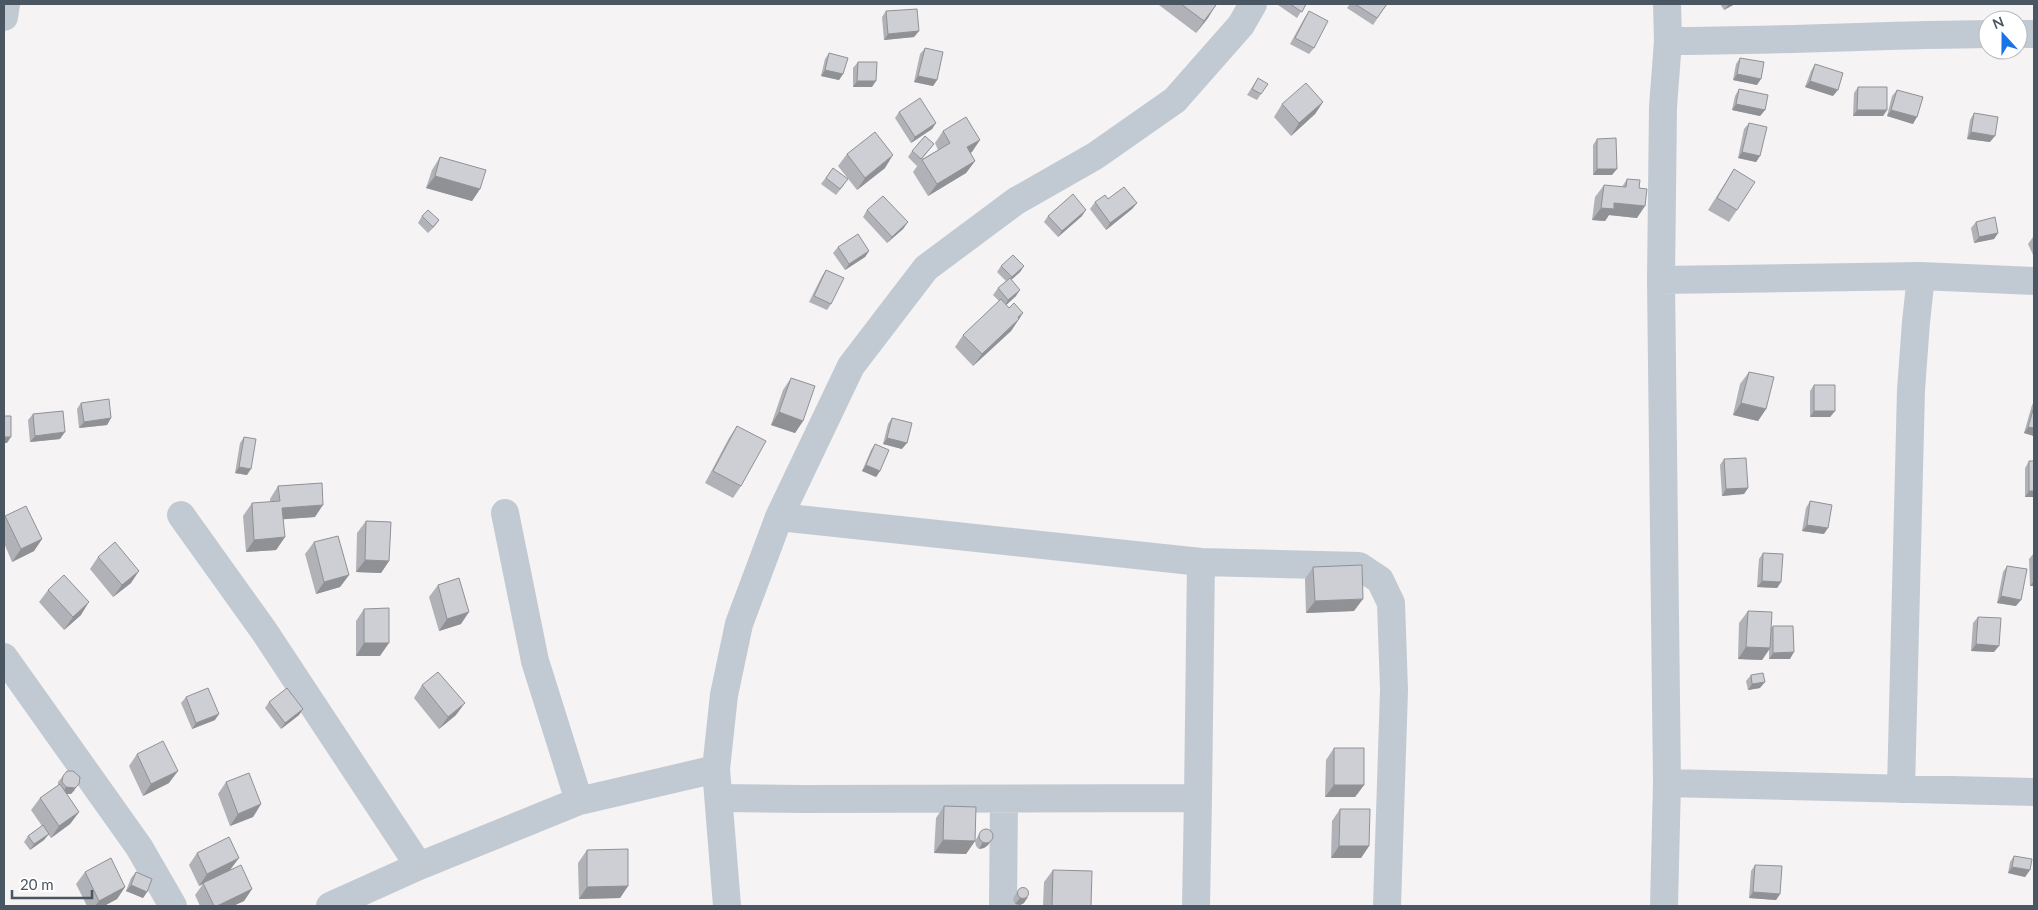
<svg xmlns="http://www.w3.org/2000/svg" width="2038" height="910" viewBox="0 0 2038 910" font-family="Lato,sans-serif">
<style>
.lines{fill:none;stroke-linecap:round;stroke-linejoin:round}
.minor{stroke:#c1cad2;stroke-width:28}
.wall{fill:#b0b2b7}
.shaded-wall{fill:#909195}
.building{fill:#cdcfd5;stroke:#909195}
</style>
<rect width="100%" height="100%" fill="#f5f3f3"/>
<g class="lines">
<path class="minor" d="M4 17 6 4
M2018 34H2034
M1668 41C1775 41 1881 35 1988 34
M1661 280 1921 276
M505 513 535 661 579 801
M181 515 264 631 419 866
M779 517 1201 562 1359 566 1380 580 1391 603 1394 690 1387 906
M4 657 139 847 173 906
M1667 783 2034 792
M1901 789 1911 390 1916 322 1921 276 2034 281
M719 798 803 799 1198 798 1196 906
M1198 798 1201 562
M330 906 419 866 579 801 716 769
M727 906 716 769 724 695 739 624 779 517 851 366 926 268 1016 201 1095 156 1175 100 1241 25 1253 4
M1003 906 1004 799
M1664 906 1667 783 1661 280 1663 107 1668 41 1667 4"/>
</g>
<path class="wall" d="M1160 4H1214L1208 18 1196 33 1159 5Z
M1279 4H1306L1297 18 1278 5Z
M1350 4H1387L1373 25 1347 8Z
M1720 4H1735L1724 10Z
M886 11 919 31 914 37 884 40 882 17Z
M1309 11 1314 48 1309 54 1290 44 1305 17Z
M925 48 937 80 933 86 914 82 920 54Z
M829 53 843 74 839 80 821 76 825 59Z
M1740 58 1757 85 1733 80 1736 64Z
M858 62 872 87H853V68Z
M1815 64 1833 96 1805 87 1811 71Z
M1258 78 1261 94 1257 100 1247 95Z
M1858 87 1887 110 1883 116H1853L1854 93Z
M1739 89 1765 110 1760 116 1732 110 1735 96Z
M1897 90 1913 124 1887 116 1892 96Z
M1323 102 1315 114 1291 136 1274 117 1282 104Z
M899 112 936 123 932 129 911 143 895 118Z
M1974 113 1990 142 1967 139 1970 120Z
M1749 123 1760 156 1756 162 1738 158 1744 129Z
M943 131 972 152 970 153 975 161 966 173 928 196 913 172 920 162 917 166 908 157 912 151 934 144 922 159 938 150 935 143Z
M1597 139 1612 175H1593V145Z
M847 154 885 168 857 190 838 166Z
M440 157 480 189 472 201 426 188 432 170Z
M833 168 844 185 836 195 821 184Z
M1734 169 1737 210 1729 222 1708 210Z
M1627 179 1639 188 1637 218 1609 215 1605 221 1592 220 1595 197 1604 185 1622 187Z
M1108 199 1137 203 1132 209 1106 230 1090 209 1095 202Z
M867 210 908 222 903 229 887 243 863 217Z
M422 216 439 220 435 226 428 233 418 223Z
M1048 216H1082L1058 237 1044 222Z
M1976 222 1998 233 1994 239 1974 243 1971 228Z
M2033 237H2034V257L2028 244Z
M838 247 869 251 865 257 845 270 833 253Z
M1001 266H1024L1020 272 1011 280 1016 296 1006 305 1009 308 1023 313 1011 331 973 366 955 347 963 335 999 301 993 295 998 288 1006 281 997 272Z
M826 270 831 304 827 310 809 302 822 276Z
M1749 372 1766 409 1758 421 1733 415 1740 384Z
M791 378 803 421 795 433 771 425 783 390Z
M1814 385 1835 411 1830 417H1810V391Z
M2034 402V436L2024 433 2032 405Z
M81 403 111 418 107 425 79 428 77 409Z
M33 414 60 439 30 442 28 420Z
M892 418 902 449 883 444 888 424Z
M737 426 741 486 733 498 705 483 729 438Z
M244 437 247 475 235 473 240 443Z
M875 444 880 471 876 477 862 471 871 450Z
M1724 459 1748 488 1744 494 1722 496 1720 465Z
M2029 461 2034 497H2025V468Z
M278 486 315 517 283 519 285 537 276 550 246 552 243 516 252 503 270 502V499Z
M1810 501 1824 534 1802 531 1806 508Z
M5 516 42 539 34 551 12 562 4 543V518Z
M366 521 389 561 381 573 356 572 357 533Z
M314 542 349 575 340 587 316 594 305 554Z
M1763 553 1781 582 1777 588 1757 587 1759 559Z
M2034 553V586H2030L2029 559Z
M98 557 131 583 113 597 90 569Z
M2007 566 2016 606 1997 603 2003 572Z
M1313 567 1354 611 1306 613 1305 579Z
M438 585 461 624 439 631 429 597Z
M48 590 81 615 64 630 39 602Z
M364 609 380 656H356V621Z
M1748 611 1771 628 1773 626 1790 659H1769V650L1762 660 1738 659 1739 623Z
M1978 617 1994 652 1971 651 1973 623Z
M1751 675 1760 688 1748 690 1746 681Z
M422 685 456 715 439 729 414 698Z
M186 697 215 720 192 729 181 703Z
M269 702 303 709 299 715 281 729 265 708Z
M1334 748 1364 785 1355 797H1325L1326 760Z
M137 754 169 783 143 796 129 766Z
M63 776 75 790 71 794H66L79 812 70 824 51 838 48 834 44 840 30 850 24 842 28 836 42 826 31 810 40 798 58 786V782Z
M226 782 261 804 253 817 230 826 218 794Z
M944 806 975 841 981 831 992 839 988 845 984 848 979 849 976 846 975 841 966 854 934 853 936 818Z
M1340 809 1369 846 1361 858H1331L1332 821Z
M587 850 628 886 620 898 579 899 578 863Z
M197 853 231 870 252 889 244 901 233 906H200L195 895 203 884 199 886 189 865Z
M2014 856 2030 870 2025 877 2008 873 2010 862Z
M1755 865 1780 894 1776 900 1749 898 1751 871Z
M1053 870 1091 906H1043L1044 882Z
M85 872 125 887 117 899 104 906H87L76 884Z
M136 872 147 892 143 898 126 891 131 878Z
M1019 889 1024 903 1020 905 1015 904 1013 900 1015 895Z"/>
<path class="shaded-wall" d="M1729 4H1735L1724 10Z
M1216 5 1208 18 1196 33 1204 21Z
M919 31 914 37 884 40 888 34Z
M825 70 843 74 839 80 821 76Z
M1737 74 1761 79 1757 85 1733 80Z
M918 76 937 80 933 86 914 82Z
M857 81H876L872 87H853Z
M1810 81 1838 90 1833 96 1805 87Z
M1323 102 1315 114 1291 136 1299 123Z
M1736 104 1765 110 1760 116 1732 110Z
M1857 110H1887L1883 116H1853Z
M1891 110 1917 117 1913 124 1887 116Z
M936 123 932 129 911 143 915 137Z
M1971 132 1995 136 1990 142 1967 139Z
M980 140 972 152 958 160 967 147Z
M1742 152 1760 156 1756 162 1738 158Z
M893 155 885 168 857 190 865 178Z
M975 161 966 173 928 196 937 184Z
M1597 169H1617L1612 175H1593Z
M435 176 480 189 472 201 426 188Z
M1137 203 1132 209 1106 230 1110 223Z
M1614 203 1645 206 1637 218 1609 215 1605 221 1592 220 1601 208Z
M1086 210 1082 216 1058 237 1062 231Z
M908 222 903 229 887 243 892 237Z
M1998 233 1994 239 1974 243 1979 237Z
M869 251 865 257 845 270 849 264Z
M1024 266 1020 272 1008 283 1012 277Z
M1020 290 1016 296 1004 307 1008 300Z
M1023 313 1011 331 973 366 982 354Z
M1741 403 1766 409 1758 421 1733 415Z
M1814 411H1835L1830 417H1810Z
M779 412 803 421 795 433 771 425Z
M111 418 107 425 79 428 84 422Z
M2028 427 2034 428V436L2024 433Z
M65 432 60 439 30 442 35 436Z
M4 437H11L7 443H4Z
M887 438 907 443 902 449 883 444Z
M866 465 880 471 876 477 862 471Z
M239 467 251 469 247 475 235 473Z
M1748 488 1744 494 1722 496 1726 489Z
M2029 491H2034V497H2025Z
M323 505 315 517 274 520 282 508Z
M1807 525 1828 528 1824 534 1802 531Z
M285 537 276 550 246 552 254 540Z
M42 539 34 551 12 562 21 549Z
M365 560 389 561 381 573 356 572Z
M139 571 131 583 113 597 122 585Z
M349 575 340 587 316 594 324 582Z
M1762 581 1781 582 1777 588 1757 587Z
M2034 581V586H2030Z
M2001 596 2021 600 2016 606 1997 603Z
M1363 599 1354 611 1306 613 1315 601Z
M89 602 81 615 64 630 73 617Z
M469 612 461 624 439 631 447 619Z
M364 643H389L380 656H356Z
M1976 644 1999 646 1994 652 1971 651Z
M1746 647 1770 648 1762 660 1738 659Z
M1794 652 1790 659H1769L1773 653Z
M1765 682 1760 688 1748 690 1752 684Z
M465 703 456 715 439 729 448 717Z
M303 709 299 715 281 729 285 723Z
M219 714 215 720 192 729 196 723Z
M178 771 169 783 143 796 151 784Z
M79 784 71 794H62L66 787Z
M1334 785H1364L1355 797H1325Z
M261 804 253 817 230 826 238 814Z
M79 812 70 824 51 838 59 826Z
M49 834 44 840 30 850 34 844Z
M992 839 988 845 984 848 979 849 983 842Z
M943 840 975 841 966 854 934 853Z
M1339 846H1369L1361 858H1331Z
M239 858 230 870 199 886 207 874Z
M2012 867 2030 870 2025 877 2008 873Z
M131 885 147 892 143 898 126 891Z
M628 886 620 898 579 899 587 887Z
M125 887 117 899 104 906H95L99 901Z
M252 889 244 901 233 906H217Z
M1753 892 1780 894 1776 900 1749 898Z
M1028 897 1024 903 1020 905 1015 904 1020 898Z"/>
<path class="building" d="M1181 4H1214L1216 5 1204 21Z
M1290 4H1306L1302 12Z
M1355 4H1387L1377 18Z
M917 9 919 31 888 34 886 11Z
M1309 11 1328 21 1314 48 1295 38Z
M925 48 943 52 937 80 918 76Z
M829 53 848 58 843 74 825 70Z
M1740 58 1764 62 1761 79 1737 74Z
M858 62H877L876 81H857Z
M1815 64 1843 73 1838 90 1810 81Z
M1258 78 1268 84 1261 94 1252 89Z
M1306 83 1323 102 1299 123 1282 104Z
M1858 87H1887V110H1857Z
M1739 89 1768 95 1765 110 1736 104Z
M1897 90 1923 97 1917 117 1891 110Z
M920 98 936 123 915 137 899 112Z
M1974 113 1998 117 1995 136 1971 132Z
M966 117 980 140 967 147 975 161 937 184 922 160 950 143 943 131Z
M1749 123 1767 127 1760 156 1742 152Z
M875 132 893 155 865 178 847 154Z
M925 136 934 144 921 159 912 151Z
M1616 138 1617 169H1597V139Z
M440 157 486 170 480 189 435 176Z
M833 168 848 179 840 189 826 178Z
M1734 169 1755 182 1737 210 1717 198Z
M1627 179 1640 180 1639 188 1647 189 1645 206 1614 203V209L1601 208 1604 185 1626 187Z
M1124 187 1137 203 1110 223 1095 202 1105 195 1108 199Z
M1073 194 1086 210 1062 231 1048 216Z
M883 196 908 222 892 237 867 210Z
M428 210 439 220 433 227 422 216Z
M1995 217 1998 233 1979 237 1976 222Z
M858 234 869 251 849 264 838 247Z
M1013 255 1024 266 1012 277 1001 266Z
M826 270 844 278 831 304 814 296Z
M1010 278 1020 290 1008 300 998 288Z
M1001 299 1009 308 1014 303 1023 313 1018 317 1019 319 982 354 963 335Z
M1749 372 1774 377 1766 409 1741 403Z
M791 378 815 386 803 421 779 412Z
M1814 385H1835V411H1814Z
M109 399 111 418 84 422 81 403Z
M2034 407V428L2028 427Z
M63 411 65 432 35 436 33 414Z
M4 416H11V437H4Z
M892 418 912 423 907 443 887 438Z
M737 426 766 441 741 486 713 471Z
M244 437 256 439 251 469 239 467Z
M875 444 889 450 880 471 866 465Z
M1746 458 1748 488 1726 489 1724 459Z
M2029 461H2034V491H2029Z
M322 483 323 505 282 508 285 537 254 540 252 503 280 501 278 486Z
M1810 501 1832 505 1828 528 1807 525Z
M26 506 42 539 21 549 5 516Z
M366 521 391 522 389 561 365 560Z
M338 536 349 575 324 582 314 542Z
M115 542 139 571 122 585 98 557Z
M1763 553 1783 554 1781 582 1762 581Z
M1362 565 1363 599 1315 601 1313 567Z
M2007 566 2027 569 2021 600 2001 596Z
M64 575 89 602 73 617 48 590Z
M459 578 469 612 447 619 438 585Z
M389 608V643H364V609Z
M1748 611 1772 612 1770 648 1746 647Z
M1978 617 2001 618 1999 646 1976 644Z
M1773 626H1793L1794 652 1773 653Z
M438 672 465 703 448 717 422 685Z
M1763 673 1765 682 1752 684 1751 675Z
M208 688 219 714 196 723 186 697Z
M287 688 303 709 285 723 269 702Z
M163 741 178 771 151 784 137 754Z
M1334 748H1364V785H1334Z
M67 771H73L80 777 79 784 75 788 66 787 62 782 63 776Z
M249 773 261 804 238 814 226 782Z
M60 784 79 812 59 826 40 798Z
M944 806 976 807 975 841 943 840Z
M1340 809H1370L1369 846H1339Z
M43 825 49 834 34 844 28 836Z
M979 836a7 7 0 1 1 14 0a7 7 0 1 1-14 0Z
M229 837 239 858 207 874 197 853Z
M628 849V886L587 887V850Z
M2014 856 2032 859 2030 870 2012 867Z
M111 858 125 887 99 901 85 872Z
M241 865 252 889 217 906H214L203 883Z
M1755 865 1782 866 1780 894 1753 892Z
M1053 870 1092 871 1091 906H1052Z
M136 872 152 879 147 892 131 885Z
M1017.5 893a5.5 5.5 0 1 1 11 0a5.5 5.5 0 1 1-11 0Z"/>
<rect width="2038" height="910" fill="none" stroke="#4a5661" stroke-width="10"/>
<g transform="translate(2003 35) rotate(339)"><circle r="24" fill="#ffffff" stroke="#b7bbc0"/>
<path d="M0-4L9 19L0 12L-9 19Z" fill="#1a73e8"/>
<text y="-8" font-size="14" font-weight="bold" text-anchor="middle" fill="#4a5661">N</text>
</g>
<path d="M12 890v8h80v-8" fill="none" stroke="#4a5661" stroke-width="2.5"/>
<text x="20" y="890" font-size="15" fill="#4a5661" stroke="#ffffff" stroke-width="4" paint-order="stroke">20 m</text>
</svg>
